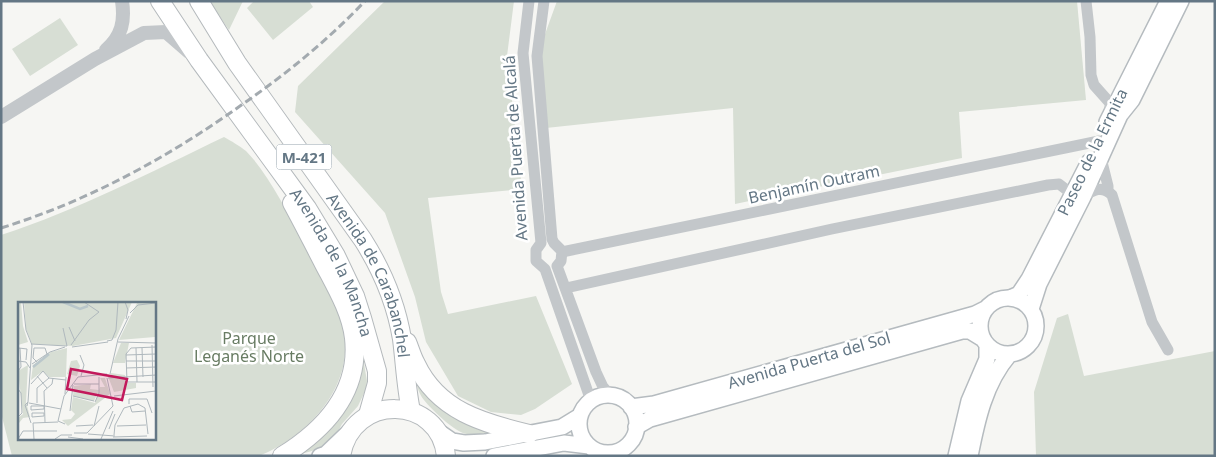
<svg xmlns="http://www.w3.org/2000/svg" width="1216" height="457" viewBox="0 0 1216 457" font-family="'Noto Sans',sans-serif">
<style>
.green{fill:#d7ded4;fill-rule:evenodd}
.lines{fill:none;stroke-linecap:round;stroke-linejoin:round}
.secondary-casing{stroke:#b5bbbf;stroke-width:18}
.primary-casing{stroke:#b4b9bc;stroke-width:20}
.minor{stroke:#c3c7ca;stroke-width:11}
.tertiary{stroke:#c3c7ca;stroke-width:14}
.secondary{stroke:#fff;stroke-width:15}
.primary{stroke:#fff;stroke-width:18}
.rail{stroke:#a3aaaf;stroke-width:3;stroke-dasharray:8 4;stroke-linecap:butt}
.labels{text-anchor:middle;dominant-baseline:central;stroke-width:5;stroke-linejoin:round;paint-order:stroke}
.shield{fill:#fff;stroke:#92a0aa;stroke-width:1}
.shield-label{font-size:15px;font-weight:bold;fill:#647785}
.street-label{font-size:16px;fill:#647785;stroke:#fff}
.park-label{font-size:16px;fill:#687c63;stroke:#fff}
.inset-river{fill:none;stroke:#bac7cb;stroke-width:2.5}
.inset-road{fill:none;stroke:#afb8bd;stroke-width:1}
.view{fill:#c2185b;fill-opacity:0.15;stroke:#c2185b;stroke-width:2.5}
.inset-edge{fill:none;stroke:#647785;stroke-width:2.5}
</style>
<rect width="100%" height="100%" fill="#f6f6f3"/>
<path class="green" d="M209 1H243L229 30Z
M254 1H309L313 7 273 40 247 8Z
M385 1H514L507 56 522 189 428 198 441 292 448 314 536 296 572 384 535 409 521 415 491 412 458 396 426 342 415 297 385 213 295 112 298 86Z
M557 1H1077L1086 100 959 112 962 158 735 204 733 108 546 128 540 48Z
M60 18 78 45 30 76 12 49Z
M224 137C231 141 240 146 246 151 267 172 287 211 301 238 317 268 344 307 345 342 348 394 304 438 259 456H12L1 413V235C78 210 151 172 224 137ZM19 303H154V438H19Z
M1068 314 1084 376 1215 351V456H1036L1034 392 1057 318Z
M362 352 367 381 366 389 358 406 342 424 336 435 323 448 297 455Z
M416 379 497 431C486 433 474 437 463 433 452 429 432 410 424 400 419 394 417 387 416 379Z"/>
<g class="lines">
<defs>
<path id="secondary" d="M1107 122 1168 1
M980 326a28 28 0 1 1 56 0a28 28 0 1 1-56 0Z
M1010 298 1019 294 1029 279 1089 162
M1031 309 1039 284 1083 197 1120 115 1132 100 1181 1
M579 424a29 29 0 1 1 58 0a29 29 0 1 1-58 0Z
M631 407 654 404 975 314 985 309
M636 427 650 419 962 331H970L983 339
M436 430 452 441 464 443 485 442 562 427 580 416
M320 456 326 454 349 432
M494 456 564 443 589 446
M956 456 969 401 987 359V345
M970 456C977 420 985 383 1009 355"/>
<g id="primary">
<path id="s1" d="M160 1 199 60 307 208 336 256 355 296 362 318 377 371V383L368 415"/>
<path id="s2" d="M199 1 237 63 363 240C382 270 396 303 402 339 405 363 406 387 411 411"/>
<path d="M407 342C410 349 412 357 416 364 438 411 483 423 529 434"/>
<path d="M282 456C324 430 360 392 354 338 351 312 336 287 324 264 313 243 303 223 292 203"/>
<path d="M341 456C352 392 440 395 446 456"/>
</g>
</defs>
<use href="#secondary" class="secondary-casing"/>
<use href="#primary" class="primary-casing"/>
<path class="minor" d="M529 1 523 53 541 243 536 250V261L545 269 591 401
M544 1 537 56 552 239 554 243 562 251 561 261 557 266 596 372 603 387 611 396
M1086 1 1090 37 1091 75 1094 85 1110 103V114
M1101 158 1108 186V190
M1083 197C1093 190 1102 185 1112 195L1152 322 1168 350
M562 252 1099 141
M566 288 832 229 1048 185 1059 184 1072 194"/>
<path class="tertiary" d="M106 50C122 36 125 21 122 1
M1 117 95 59 144 33 166 32 189 52"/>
<use href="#secondary" class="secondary"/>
<use href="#primary" class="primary"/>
<path class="rail" d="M1 228C88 201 167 158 240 106 285 75 327 41 365 1"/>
</g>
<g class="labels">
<rect class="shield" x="276.5" y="144.5" width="55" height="25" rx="4"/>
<g class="shield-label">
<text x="304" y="157">M-421</text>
</g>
<g class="street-label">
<text transform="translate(515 148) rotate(-94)">Avenida Puerta de Alcalá</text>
<text transform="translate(1092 152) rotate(-64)">Paseo de la Ermita</text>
<text transform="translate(814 184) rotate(-12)">Benjamín Outram</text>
<text stroke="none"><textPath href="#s1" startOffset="314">Avenida de la Mancha</textPath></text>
<text stroke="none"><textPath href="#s2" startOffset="325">Avenida de Carabanchel</textPath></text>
<text transform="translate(809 360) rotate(-16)">Avenida Puerta del Sol</text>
</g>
<g class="park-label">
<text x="249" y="338">Parque<tspan x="249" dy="18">Leganés Norte</tspan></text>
</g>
</g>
<g transform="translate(18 302)">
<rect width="138" height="138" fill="#f6f6f3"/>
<path d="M0 0H3L5 24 10 40 0 43ZM6 0H114L98 36 55 44 14 42 8 27ZM119 1H137V35L101 38ZM103 41H111L107 61H95ZM49 46 48 75H31L25 69 13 78 15 63 33 50ZM59 58 62 64 59 74 49 72 53 59ZM10 63 8 100 12 115 5 116 1 121 0 116 5 112 0 69ZM93 71 107 73 108 81H118V86L96 90 91 77ZM82 76H87L92 92 50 124 44 118 53 117 57 112 53 108 55 95 77 101 82 85H87ZM73 82 72 87 81 88 76 99 55 94 56 84Z" fill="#d7ded4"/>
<path class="inset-river" d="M45 0 62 7 70 4M15 65 31 52"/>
<path class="inset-road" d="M5 0 8 28 14 43 10 100M66 0 81 10M107 0 110 8 108 17M112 11 120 3 138 1M51 25 57 39M45 26 49 44M89 39 94 38 98 28 100 0M100 40 138 41M13 42 49 44M53 43 71 18 81 10M134 43 135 85M54 45 90 40M138 45 113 46 108 52 109 80H138M1 46 9 47 8 58M118 46 119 80M124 46 125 75M62 53 66 63 63 74M108 53 138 52M0 59 8 60 12 66M108 59H138M19 60 15 56 16 46H27L29 52M14 62 32 50 47 45M108 66 138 65M0 69 3 65 2 46M92 72 100 37 111 14M19 74 29 86M60 75 89 72M90 76 138 73M13 82 25 69 31 76 48 78M56 82H81M0 87 3 91 4 111 0 115M47 92 48 75M55 94 76 99M96 94 138 89M77 100 81 91V75M11 101 43 107M19 101V86L31 76M111 102V97H129L134 111M9 104 10 100 7 103 13 121M26 104V107L13 108V104ZM112 104 114 110 127 109M52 109 55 83M14 111H26V114L14 115ZM27 120 26 89 34 82 35 76M15 121 16 137M15 121 40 120M47 122 40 119 46 94 60 75M58 124 75 123M76 124 81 104M99 124 128 123M91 127 97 112M56 131H69L95 104 89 76M70 132 97 134M96 133 97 123 106 106 120 102 127 106 130 132M50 135 65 137M95 135 129 134M0 137 5 129H39M37 137 43 133H54M83 137 95 109"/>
<path class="view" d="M53 67 109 77 104 98 49 87Z"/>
<rect width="138" height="138" class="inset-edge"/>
</g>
<rect width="1216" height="457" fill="none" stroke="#647785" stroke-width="5"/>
</svg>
